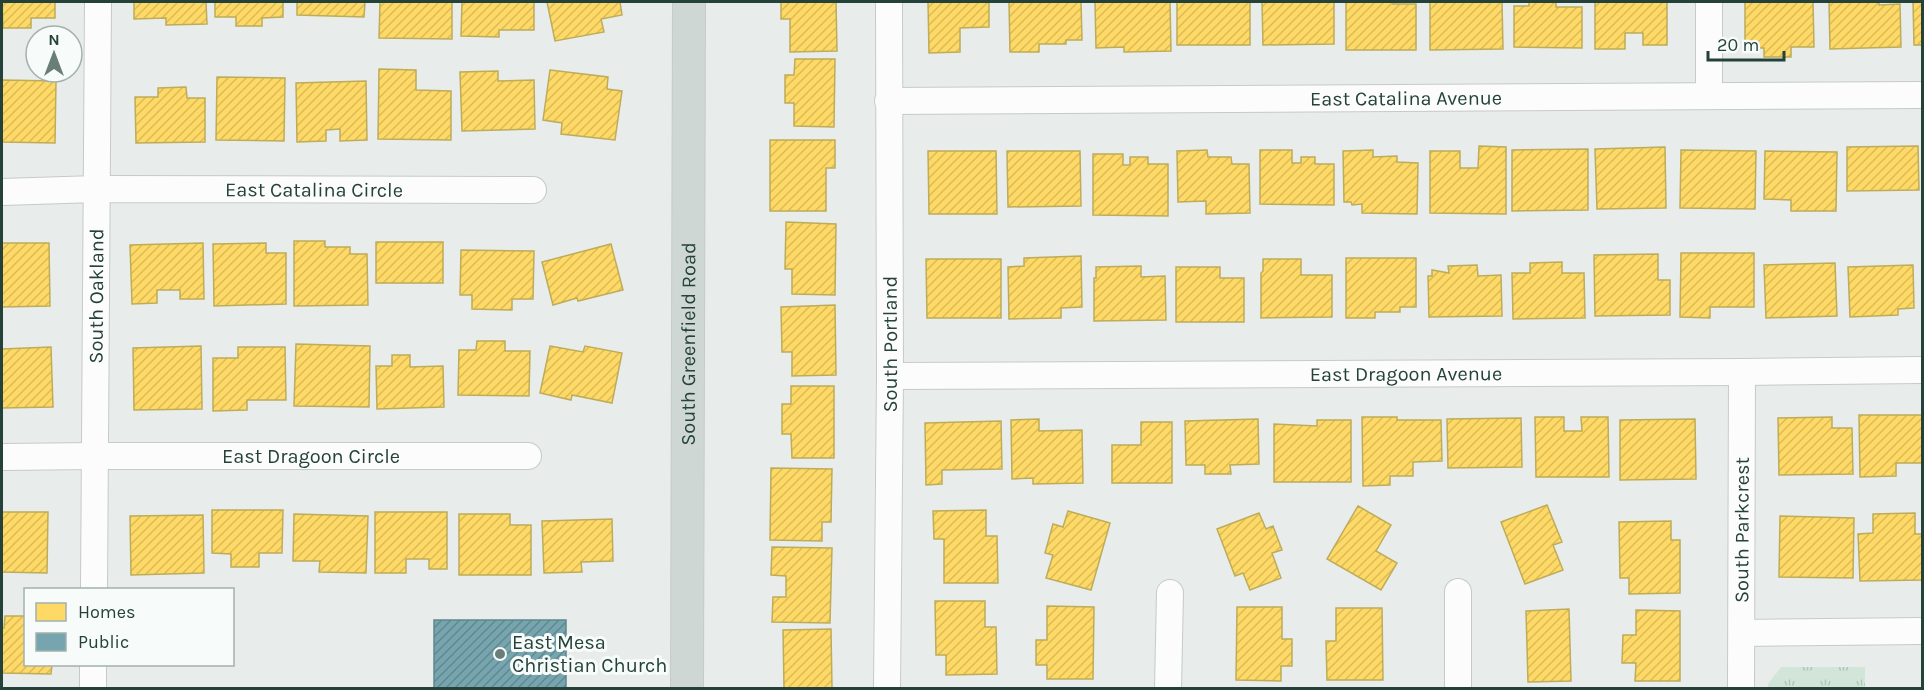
<svg xmlns="http://www.w3.org/2000/svg" width="1924" height="690" viewBox="0 0 1924 690" font-family="Karla,sans-serif">
<style>
.grass{fill:url(#grass-tufts)}
.homes{fill:url(#homes-hatch);stroke:#bdac59;stroke-width:1.5}
.public{fill:url(#public-hatch);stroke:#5d878c;stroke-width:1.5}
.lines{fill:none;stroke-linecap:round;stroke-linejoin:round}
.minor-casing{stroke:#c5cac8;stroke-width:28}
.major-casing{stroke:#c3ccc9;stroke-width:34}
.minor{stroke:#fcfcfc;stroke-width:26}
.major{stroke:#cfd7d5;stroke-width:32}
.poi-dot{fill:#697e78;stroke:#f7fbf9;stroke-width:2}
.labels{text-anchor:middle;dominant-baseline:central;stroke-width:6;stroke-linejoin:round;paint-order:stroke}
.street-label{font-size:20px;fill:#24423a;stroke:#f7fbf9}
.poi-label{font-size:20px;fill:#24423a;stroke:#f7fbf9;text-anchor:start}
</style>
<defs>
<pattern id="grass-tufts" width="24" height="20" patternUnits="userSpaceOnUse" patternTransform="scale(1.5)"><rect width="24" height="20" fill="#d1e6d8"/><path d="M3 7l-1-3M5 7V3M7 7l1-3M15 17l-1-3M17 17v-4M19 17l1-3" fill="none" stroke="#b3c6ba"/></pattern>
<pattern id="homes-hatch" width="6" height="6" patternUnits="userSpaceOnUse" patternTransform="scale(1.5)"><rect width="6" height="6" fill="#ffd966"/><path d="M-1 1l2-2M0 6l6-6M5 7l2-2" fill="none" stroke="#dabb59"/></pattern>
<pattern id="public-hatch" width="6" height="6" patternUnits="userSpaceOnUse" patternTransform="scale(1.5)"><rect width="6" height="6" fill="#76a5af"/><path d="M-1 1l2-2M0 6l6-6M5 7l2-2" fill="none" stroke="#61888f"/></pattern>
</defs>
<rect width="100%" height="100%" fill="#e8edeb"/>
<path class="grass" d="M1781 667H1865V688H1768V684Z"/>
<path class="homes" d="M2 2H55V18H31V28H3Z
M134 2H206L207 24 166 25V18L134 19Z
M215 2H283V17L262 18V26H236V17H215Z
M297 2H365L364 17 297 15Z
M380 2H452V39L379 38Z
M462 2H534V30H499V37L461 36Z
M547 2H620L622 15 601 19 604 32 555 41Z
M781 2H836L837 51 790 52V19H781Z
M928 2H989V27L960 28V52L929 53Z
M1009 2H1081L1082 40H1066V44H1039V52H1010Z
M1095 2H1170L1171 51 1124 52V47L1096 48Z
M1177 2H1250V45H1177Z
M1262 2H1334V44L1263 45Z
M1346 2H1393V4H1416V50H1346Z
M1430 2H1502L1503 49 1430 50Z
M1529 2H1556V7H1582V48L1514 47V6H1529Z
M1595 2H1667V45H1643V33H1625V49H1595Z
M1745 2H1813L1814 47H1791V57H1764V48H1745Z
M1829 2H1879V5L1900 4 1901 47 1830 49Z
M1913 2H1922V45H1914Z
M795 59H835L834 127 794 126V103H785V75H794Z
M379 69 416 70V90L451 91V140L378 139Z
M550 70 608 77 607 89 622 91 615 140 561 134 562 123 543 120Z
M498 71V81L534 80 535 129 462 131 460 72Z
M217 77 285 78 284 141 216 140Z
M2 80 56 81 55 143 2 142Z
M366 81 367 140 340 141V129L326 130V141L297 142 296 83Z
M186 87 187 98H205V142L136 143 135 97H158V88Z
M770 140H835V168H826V211H770Z
M1479 146 1506 147V214L1430 213V151H1460V168H1478Z
M1918 146 1919 190 1847 191V147Z
M1665 147 1666 208 1597 209 1595 149Z
M1588 149V210L1512 211V150Z
M1207 150 1208 157H1231L1232 164H1249L1250 213 1206 214V201L1178 202 1177 151Z
M1260 150H1292V163H1301V157H1315V164H1334V205L1260 204Z
M1373 150V157L1397 156V162L1418 163 1417 214 1362 213V204L1352 205 1351 202H1344L1343 151Z
M1681 150 1756 151 1755 209 1680 208Z
M928 151H996L997 214H929Z
M1007 151H1080L1081 206 1008 207Z
M1765 151 1837 152 1836 211H1791V200L1764 199Z
M1093 154H1123V165H1130V157H1148V164H1168V216L1093 215Z
M786 222 836 224 835 295 792 294V269H785Z
M294 241H325V247H350V254H367L368 305 294 306Z
M376 242H443V283H376Z
M2 243H49L50 306 2 307Z
M203 243 204 299H180V290H157V303L132 304 130 245Z
M266 243V253H286V304L214 306 213 244Z
M611 244 623 290 578 301 577 298 553 305 542 262Z
M461 250 534 251 533 299H512V310L472 309V295H460Z
M1681 253H1754V307H1710V318L1680 317Z
M1658 254V280H1670V315L1595 316 1594 255Z
M1081 256 1082 307 1061 308V318L1009 319 1008 267 1024 266V258Z
M1346 258H1416V307H1400V312H1375V318H1346Z
M926 259H1001V318H927Z
M1263 259H1301V275H1332V317L1261 318V273L1263 271Z
M1562 262V273H1584L1585 318 1513 319 1512 273H1530V263Z
M1835 263 1837 316 1766 318 1764 265Z
M1477 265 1478 276 1501 275 1502 316 1429 317 1428 276H1432V270L1449 273 1448 266Z
M1913 265 1914 308 1898 309V315L1850 317 1848 267Z
M1141 266V277L1165 276 1166 320 1094 321V278H1096V267Z
M1176 267H1220V278H1244V322H1176Z
M835 305 836 375 792 376V352H782L781 307Z
M477 341H505V351H530L529 396 458 395 459 350H476Z
M296 344 370 346 369 407 294 406Z
M201 346 202 409 134 410 133 348Z
M550 346 583 352 585 346 622 353 612 403 572 395 571 400 540 393Z
M51 347 53 407 2 408V349Z
M238 347H285L286 400H247V410L213 411V358H238Z
M392 355H410V367L443 366 444 407 377 409 376 366H392Z
M791 386H834V458H792L791 434H782V404H791Z
M1859 415H1922V463H1896V476L1860 477Z
M1362 417H1397V420H1441L1442 461 1413 462V476H1390V485L1363 486Z
M1535 417H1564V431H1582L1581 417H1608L1609 477H1536Z
M1832 417V428H1852L1853 474 1779 475 1778 418Z
M1521 418 1522 467 1448 468 1447 419Z
M1039 419V431L1082 430 1083 483 1033 484V478L1012 479 1011 420Z
M1258 419 1259 464 1230 465 1231 474H1205V465H1186L1185 421Z
M1695 419 1696 479 1620 480V420Z
M1317 420H1351V482H1274V424L1317 426Z
M1001 421 1002 469 942 470V484L926 485 925 423Z
M1141 422H1172V483H1112V445H1141Z
M771 468 832 469 831 522H822V541L770 540Z
M1547 505 1562 542 1553 545 1563 570 1525 584 1501 522Z
M1358 506 1391 525 1376 551 1397 563 1381 590 1327 559Z
M212 510H283L282 553H259V567H231V554L212 553Z
M986 510V536H997L998 583H944V539H934L933 511Z
M1068 511 1110 523 1091 590 1046 578 1053 555 1045 553 1053 524 1063 527Z
M2 512H48L47 573 2 572Z
M375 512H447V569H429V559H406V573H375Z
M1259 513 1266 529 1273 526 1282 550 1272 553 1281 578 1250 590 1243 573 1235 576 1217 529Z
M1915 513V534H1922V580L1860 581 1858 534 1873 533V514Z
M294 514 368 516 366 573 319 572 320 561H293Z
M459 514H510V525H531V575H459Z
M203 515 204 573 131 575 130 516Z
M1780 516 1854 518 1853 578 1779 577Z
M612 519 613 561 581 562 582 572 544 573 542 521Z
M1671 521V540H1680V593L1629 594V578H1620L1619 522Z
M772 547 832 548 830 623 772 622 773 597H786V576L771 575Z
M935 601H985V627H996L997 674 946 675V655H936Z
M1047 606 1094 607 1093 679H1047V665H1036V640H1047Z
M1237 607H1282V639H1292V666H1281V681L1236 680Z
M1336 608H1382L1383 680H1327L1326 641H1336Z
M1569 609 1571 681 1528 682 1526 611Z
M1636 610 1680 611V681H1635L1636 663H1622L1623 635H1636Z
M5 616H26V664H52L51 674 2 673V628H4Z
M831 629 832 688H784L783 630Z"/>
<path class="public" d="M434 620H566V688H434Z"/>
<g class="lines">
<defs>
<g id="minor">
<path d="M1709 96V2"/>
<path id="s1" d="M888 101 1922 95"/>
<path id="s2" d="M2 192 96 189 533 190"/>
<path id="s3" d="M890 376 1742 372 1922 370"/>
<path id="s4" d="M2 457 94 456H528"/>
<path id="s5" d="M94 590 98 2"/>
<path d="M1742 633 1922 631"/>
<path d="M93 688V664"/>
<path id="s6" d="M887 688 890 376 889 2"/>
<path d="M1168 688 1170 593"/>
<path d="M1458 688V592"/>
<path id="s7" d="M1741 688 1742 372"/>
</g>
<g id="major">
<path id="s8" d="M687 688 689 2"/>
</g>
</defs>
<use href="#minor" class="minor-casing"/>
<use href="#major" class="major-casing"/>
<use href="#minor" class="minor"/>
<use href="#major" class="major"/>
</g>
<circle class="poi-dot" cx="500" cy="654" r="6"/>
<g class="labels">
<g class="street-label">
<text stroke="none"><textPath href="#s1" startOffset="518">East Catalina Avenue</textPath></text>
<text stroke="none"><textPath href="#s2" startOffset="312">East Catalina Circle</textPath></text>
<text stroke="none"><textPath href="#s5" startOffset="294">South Oakland</textPath></text>
<text stroke="none"><textPath href="#s8" startOffset="344">South Greenfield Road</textPath></text>
<text stroke="none"><textPath href="#s6" startOffset="344">South Portland</textPath></text>
<text stroke="none"><textPath href="#s3" startOffset="516">East Dragoon Avenue</textPath></text>
<text stroke="none"><textPath href="#s4" startOffset="309">East Dragoon Circle</textPath></text>
<text stroke="none"><textPath href="#s7" startOffset="158">South Parkcrest</textPath></text>
</g>
<g class="poi-label">
<text x="512" y="642">East Mesa<tspan x="512" dy="23">Christian Church</tspan></text>
</g>
</g>
<rect width="1924" height="690" fill="none" stroke="#24423a" stroke-width="6"/>
<rect x="24" y="588" width="210" height="78" fill="#f7fbf9" stroke="#a3b1ad" stroke-width="1.5"/>
<rect x="36" y="603" width="30" height="18" fill="#ffd966" stroke="#a3b1ad" stroke-width="1.5"/>
<text x="78" y="618" font-size="18" fill="#24423a">Homes</text>
<rect x="36" y="633" width="30" height="18" fill="#76a5af" stroke="#a3b1ad" stroke-width="1.5"/>
<text x="78" y="648" font-size="18" fill="#24423a">Public</text>
<g transform="translate(54 54)"><circle r="28" fill="#f7fbf9" stroke="#a3b1ad" stroke-width="1.5"/>
<path d="M0-4.5L10 22L0 15L-10 22Z" fill="#697e78"/>
<text y="-9" font-size="16" font-weight="bold" text-anchor="middle" fill="#24423a">N</text>
</g>
<path d="M1708 51v9h76v-9" fill="none" stroke="#24423a" stroke-width="3"/>
<text x="1717" y="51" font-size="18" fill="#24423a" stroke="#f7fbf9" stroke-width="4.5" paint-order="stroke">20 m</text>
</svg>
